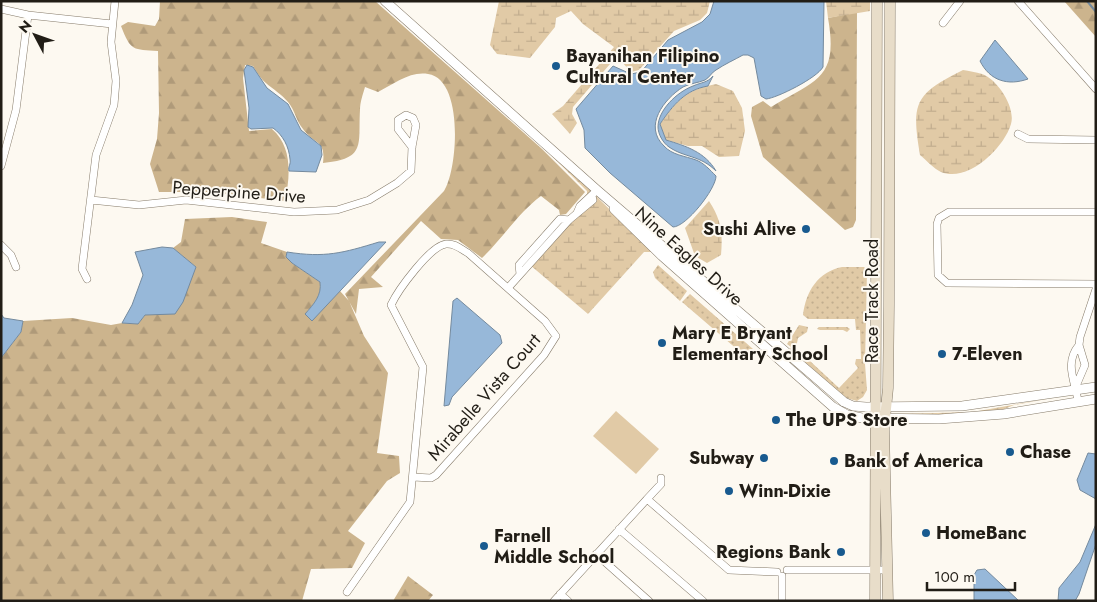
<svg xmlns="http://www.w3.org/2000/svg" width="1097" height="602" viewBox="0 0 1097 602" font-family="Jost,sans-serif">
<style>
.grass{fill:url(#grass-dots)}
.forest{fill:url(#forest-firs)}
.wetland{fill:url(#wetland-marsh)}
.garden{fill:#e1caa6}
.water{fill:#97b8d9;stroke:#748a9e}
.lines{fill:none;stroke-linecap:round;stroke-linejoin:round}
.stream{stroke:#748a9e;stroke-width:2}
.minor-casing{stroke:#867b6a;stroke-width:8}
.tertiary-casing{stroke:#867b6a;stroke-width:10}
.secondary-casing{stroke:#867b6a;stroke-width:11}
.minor{stroke:#fff;stroke-width:7}
.tertiary{stroke:#fff;stroke-width:9}
.secondary{stroke:#e8ddc9;stroke-width:10}
.poi-dot{fill:#185a8f;stroke:#fdf9f1;stroke-width:2}
.labels{text-anchor:middle;dominant-baseline:central;stroke-width:4;stroke-linejoin:round;paint-order:stroke}
.poi-label{font-size:18px;font-weight:bold;fill:#211d16;stroke:#fdf9f1;text-anchor:start}
.street-label{font-size:18px;fill:#211d16;stroke:#fdf9f1}
</style>
<defs>
<pattern id="grass-dots" width="8" height="8" patternUnits="userSpaceOnUse" patternTransform="scale(1.25)"><rect width="8" height="8" fill="#e1caa6"/><path d="M2 2h.1M6 6h.1" fill="none" stroke="#c1ad8e" stroke-width="1.8" stroke-linecap="round"/></pattern>
<pattern id="forest-firs" width="22" height="20" patternUnits="userSpaceOnUse" patternTransform="scale(1.25)"><rect width="22" height="20" fill="#ccb48d"/><path d="M5 1l3.5 6h-7zM16 11l3.5 6h-7z" fill="#af9a79"/></pattern>
<pattern id="wetland-marsh" width="20" height="14" patternUnits="userSpaceOnUse" patternTransform="scale(1.25)"><rect width="20" height="14" fill="#e1caa6"/><path d="M1 5h8M5 5V1M11 12h8M15 12V8" fill="none" stroke="#c1ad8e"/></pattern>
</defs>
<rect width="100%" height="100%" fill="#fdf9f1"/>
<path class="grass" d="M658 265 687 291 680 301 655 278 653 272Z
M842 267H864L867 270 865 364 867 390 863 397 857 401 846 398 839 392 790 349 791 347 787 344 799 325 808 327 807 332 798 338 796 348 839 388 858 368 855 364 856 359H861L860 330H856L855 319H808L803 315C806 291 818 272 842 267Z
M690 294 753 349 746 357 682 302Z
M819 327H847L850 329 847 332 843 330H820L817 329Z
M1063 396 1014 405 1002 410 939 415 898 414 973 412Z"/>
<path class="forest" d="M160 1H375L542 149 585 192 566 214 560 215 559 210 541 196C518 213 503 238 482 258L458 240 441 239 421 221 371 277 383 287 359 289 356 314 345 294 444 191C458 169 464 79 428 74 410 71 394 84 378 92L365 87C363 94 360 102 360 110 358 144 367 159 323 163 326 139 314 145 303 129 296 121 295 110 288 102 274 86 265 88 253 66L245 65 243 78 249 131 272 129C293 147 290 177 285 201L211 192H159L150 164 157 139 159 113 158 51C133 49 131 52 121 26L128 22 155 26 159 19Z
M1064 1H1096V37Z
M857 12 856 220 853 227 845 230 763 157 751 116 752 107 763 101 771 107C815 80 839 80 828 18Z
M232 217 267 222 261 243 287 252 286 257 292 263 320 282C322 295 314 304 306 313L311 320 340 291 349 301 364 336 388 373 377 453 399 456 400 473 387 481 348 531 365 543 352 568 311 569 302 601H1V358L21 332 23 321 72 318 111 325 122 323 138 324 145 315 175 313 196 267 173 248 181 242 185 219Z
M408 576 433 595 428 601H393Z"/>
<path class="wetland" d="M379 1 593 190 597 197 653 252H644L588 314 530 265 587 194V191L544 148Z
M499 1H710L707 13 700 20 674 31 639 70 631 72 621 61 610 64 573 107 572 114 577 123 570 134 552 114 563 106 614 47 583 24 571 11 556 18 555 27 530 58 497 54 490 45Z
M826 1H870V11L828 18Z
M963 70C969 71 976 72 982 74 997 79 1016 107 1011 124 1004 148 968 183 941 172 934 169 926 160 920 155 911 102 915 94 963 70Z
M716 84 733 91 742 108 745 131 739 156 719 157 702 146H688L666 140 660 124C677 100 686 90 716 84Z
M709 201C721 219 723 233 721 255L707 263 695 256 685 228Z"/>
<path class="garden" d="M616 411 659 449 636 474 593 436Z"/>
<path class="water" d="M714 1H824L823 67C817 78 777 98 766 99L761 96 754 58 748 55H743C734 60 725 64 716 70 712 72 709 78 705 80 698 83 691 83 683 87 664 99 643 126 664 146 672 155 685 156 696 160 704 163 710 170 716 176 716 189 686 227 673 227L610 173 585 148 584 130 576 109 613 66 631 74 641 72 668 40 702 22 710 14Z
M995 40 1028 79C1008 86 990 81 980 61Z
M247 65 253 67 267 88 288 104 301 130 321 146 322 155 316 172 289 171C288 166 291 165 290 159 289 147 283 135 273 128L251 129 248 127 249 108 244 70Z
M713 76 708 86C685 90 673 105 660 124L666 140C686 146 705 152 716 171 700 155 685 158 669 147 663 143 658 134 658 127 658 110 677 92 693 86 702 82 707 83 713 76Z
M379 242H386L312 321 305 314C314 304 322 295 320 282L292 263 286 257 287 252C325 258 343 253 379 242Z
M162 247 173 248 196 267 183 302 175 314 145 315 138 324 122 323 132 305 143 275 135 252Z
M457 298 500 335 502 343 452 397 449 405 444 406 453 301Z
M1 314 4 318 23 321 21 332 1 358Z
M1088 453 1096 454V499L1080 490 1077 480Z
M1096 524V544L1079 594 1075 601H1058L1059 588 1080 562Z
M985 569 1019 601H974V575L977 570Z"/>
<g class="lines">
<path class="stream" d="M1087 1 1096 12"/>
<defs>
<path id="minor" d="M1018 1 1096 89
M1 9 28 15 112 24
M943 23 960 1
M1018 134 1028 139 1096 140
M1 166 16 110 28 15
M91 200 139 205 186 200 294 212 337 210 369 200 397 183 411 171 412 147 416 125 413 118 406 115 398 120V129L412 147
M1096 212H949L939 218 937 224 938 275 947 283 1096 284
M577 213 580 206 594 193
M1 245 11 255 16 267
M520 274 519 265 560 219 569 220
M87 279 82 269 96 155 114 105 116 81 111 42 115 1
M508 288 569 220 593 200 592 196
M1076 386 1085 365 1079 345 1080 337 1096 289
M1078 401C1075 381 1064 363 1079 345
M647 499 661 484V478
M619 529 703 601
M596 554 649 601
M787 570H888
M347 592 410 502 423 367 391 305C398 290 430 246 446 244 455 243 461 249 468 253L545 321 556 336 544 355 436 475 431 478 413 477
M560 594 568 601
M554 601 647 499 729 570 777 572
M782 601V576"/>
<path id="tertiary" d="M385 1 597 190 844 402 853 406 866 407 962 406 1096 387
M614 209 662 256 833 407 847 415 862 418 939 419 1004 414 1096 399"/>
<path id="secondary" d="M875 601 877 1
M888 601 884 429 888 388 889 305 890 1"/>
</defs>
<use href="#minor" class="minor-casing"/>
<use href="#tertiary" class="tertiary-casing"/>
<use href="#secondary" class="secondary-casing"/>
<use href="#minor" class="minor"/>
<use href="#tertiary" class="tertiary"/>
<use href="#secondary" class="secondary"/>
</g>
<g class="poi-dot">
<circle cx="556" cy="66" r="5"/>
<circle cx="806" cy="229" r="5"/>
<circle cx="662" cy="343" r="5"/>
<circle cx="942" cy="354" r="5"/>
<circle cx="776" cy="420" r="5"/>
<circle cx="1010" cy="452" r="5"/>
<circle cx="764" cy="458" r="5"/>
<circle cx="834" cy="461" r="5"/>
<circle cx="729" cy="491" r="5"/>
<circle cx="926" cy="533" r="5"/>
<circle cx="484" cy="546" r="5"/>
<circle cx="841" cy="552" r="5"/>
</g>
<g class="labels">
<g class="poi-label">
<text x="566" y="56">Bayanihan Filipino<tspan x="566" dy="21">Cultural Center</tspan></text>
<text x="796" y="229" text-anchor="end">Sushi Alive</text>
<text x="672" y="333">Mary E Bryant<tspan x="672" dy="21">Elementary School</tspan></text>
<text x="952" y="354">7-Eleven</text>
<text x="786" y="420">The UPS Store</text>
<text x="1020" y="452">Chase</text>
<text x="754" y="458" text-anchor="end">Subway</text>
<text x="844" y="461">Bank of America</text>
<text x="739" y="491">Winn-Dixie</text>
<text x="936" y="533">HomeBanc</text>
<text x="494" y="536">Farnell<tspan x="494" dy="21">Middle School</tspan></text>
<text x="831" y="552" text-anchor="end">Regions Bank</text>
</g>
<g class="street-label">
<text transform="translate(239 192) rotate(4)">Pepperpine Drive</text>
<text transform="translate(689 256) rotate(42)">Nine Eagles Drive</text>
<text transform="translate(872 301) rotate(-90)">Race Track Road</text>
<text transform="translate(484 397) rotate(-49)">Mirabelle Vista Court</text>
</g>
</g>
<rect width="1097" height="602" fill="none" stroke="#211d16" stroke-width="5"/>
<g transform="translate(35 35) rotate(311)" stroke="#fdf9f1" stroke-width="4" paint-order="stroke">
<path d="M0-4L9 19L0 12L-9 19Z" fill="#211d16"/>
<text y="-8" font-size="14" font-weight="bold" text-anchor="middle" fill="#211d16">N</text>
</g>
<path d="M927 582v8h88v-8" fill="none" stroke="#211d16" stroke-width="2.5"/>
<text x="934" y="582" font-size="15" fill="#211d16" stroke="#fdf9f1" stroke-width="4" paint-order="stroke">100 m</text>
</svg>
